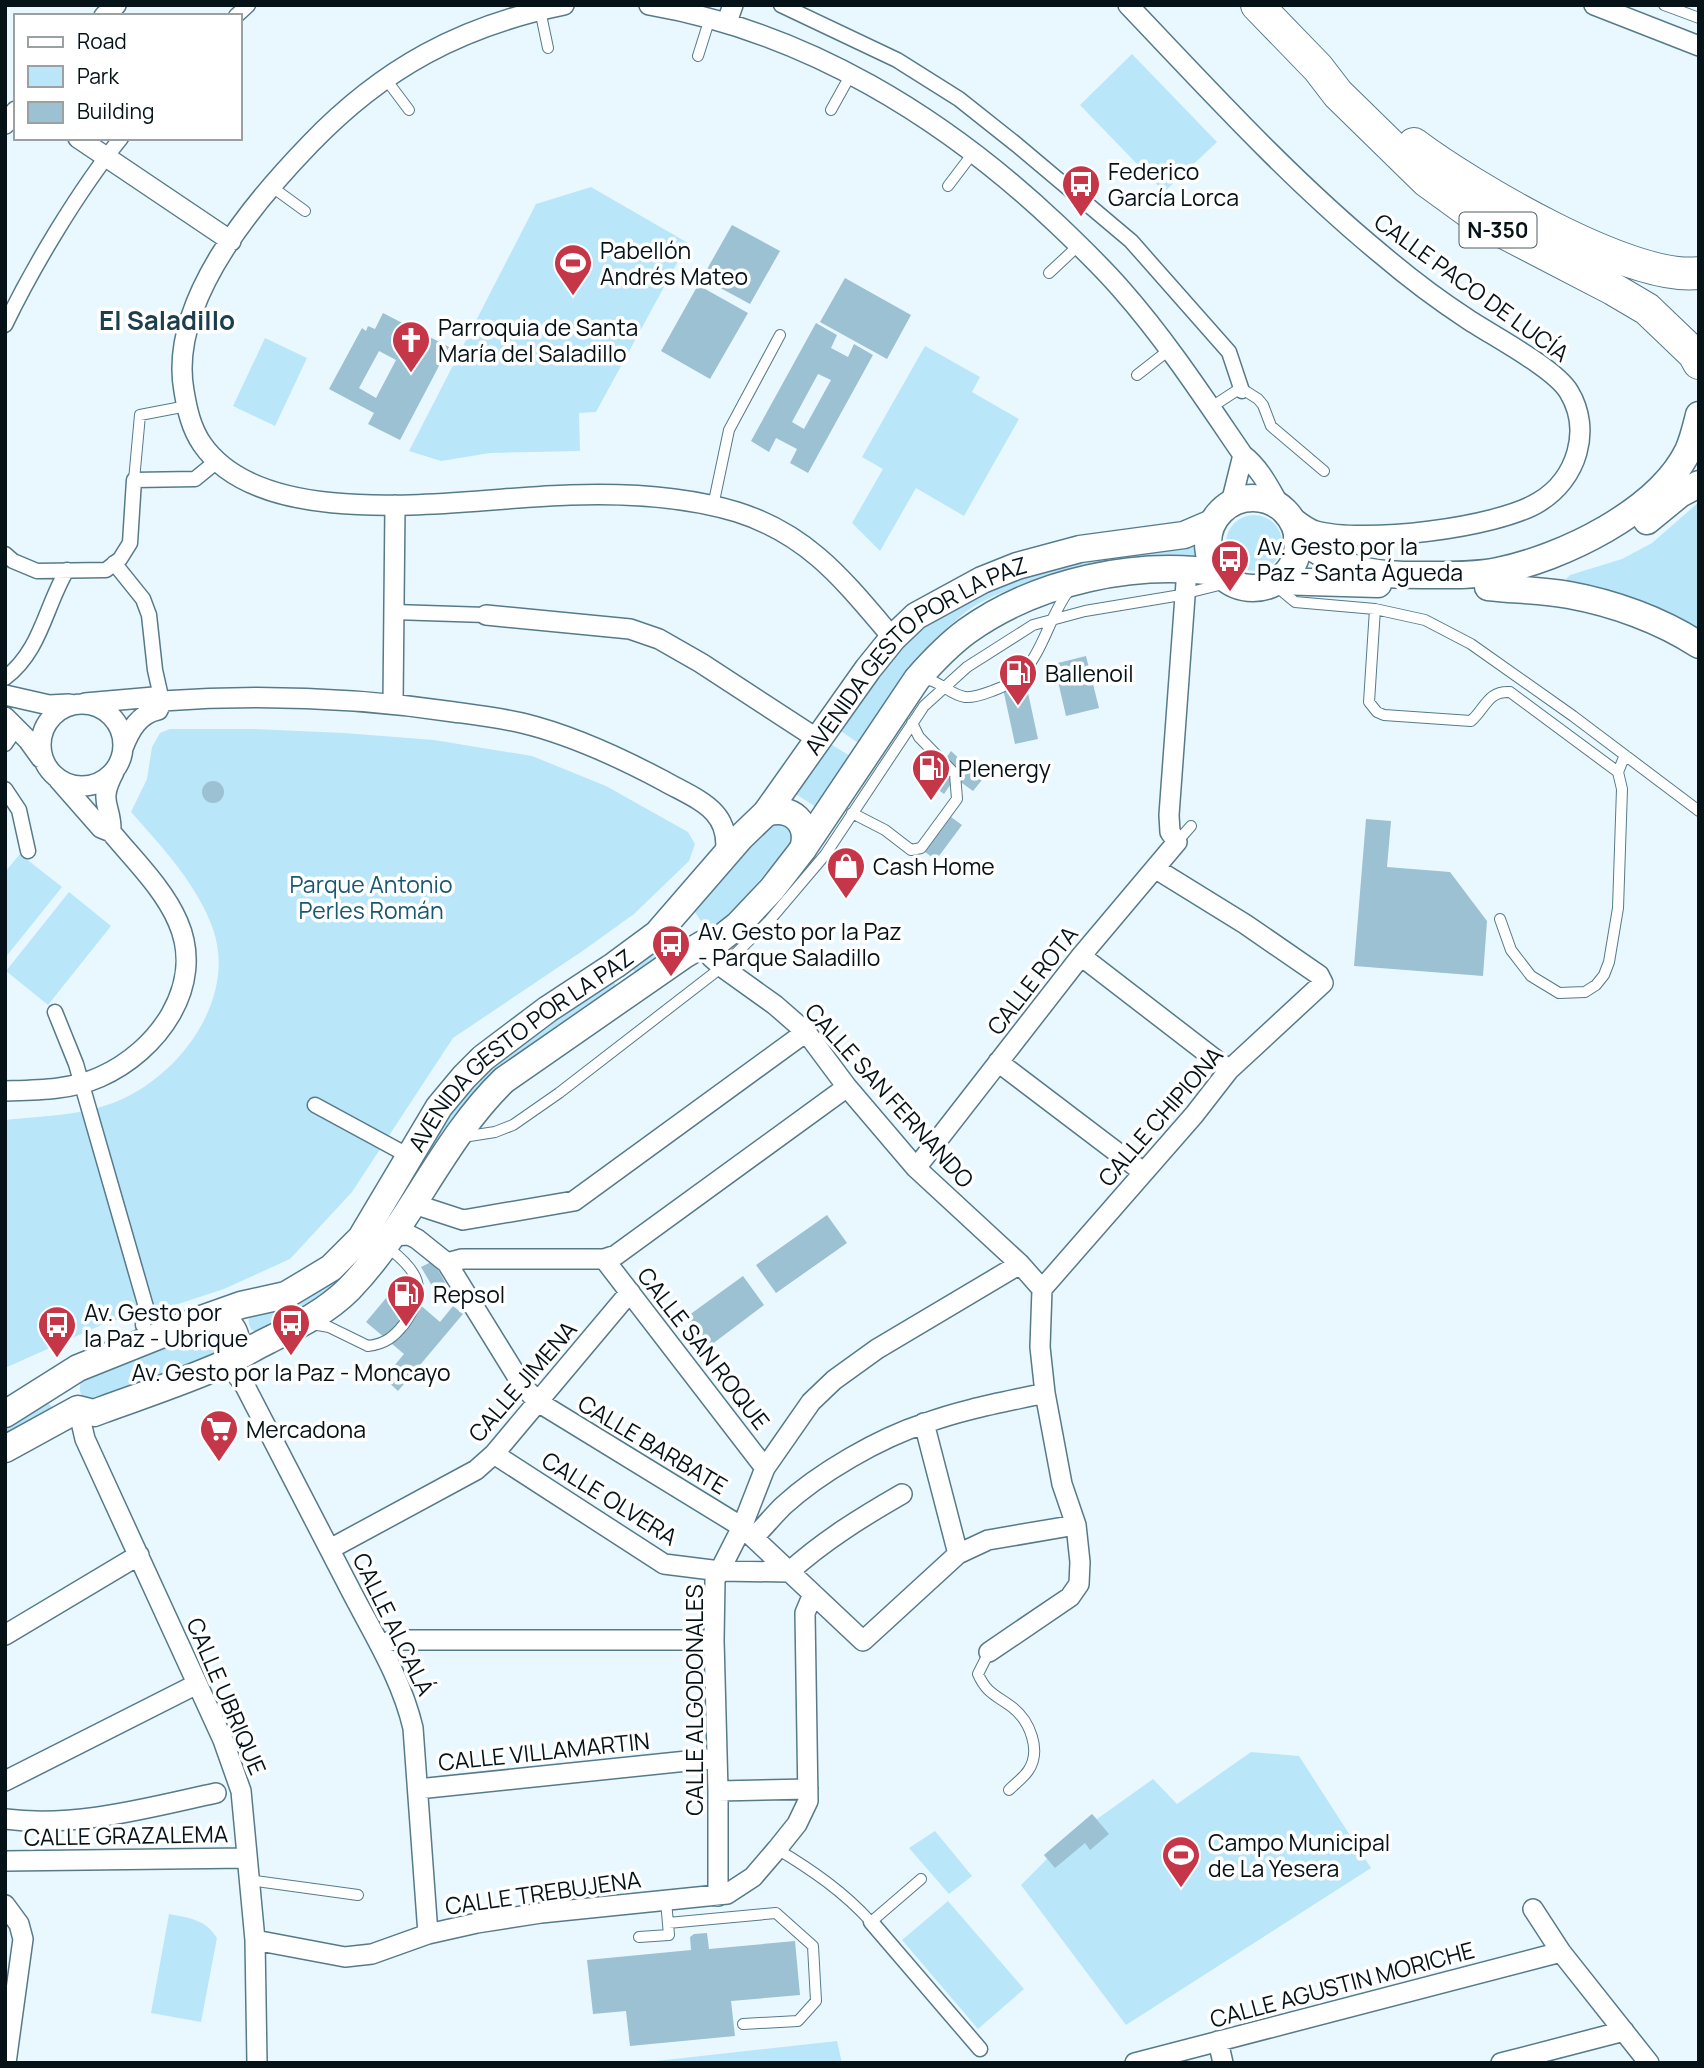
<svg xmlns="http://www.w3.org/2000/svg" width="1704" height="2068" viewBox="0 0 1704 2068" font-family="Manrope,sans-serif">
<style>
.green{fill:#bae6fa}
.building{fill:#9bc1d2;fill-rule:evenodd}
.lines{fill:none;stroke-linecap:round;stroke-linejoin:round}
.service-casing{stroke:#567a8a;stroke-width:12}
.pedestrian-casing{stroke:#567a8a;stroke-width:17}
.minor-casing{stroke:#567a8a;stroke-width:22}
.secondary-casing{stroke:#567a8a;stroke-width:29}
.trunk-casing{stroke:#567a8a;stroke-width:34}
.service{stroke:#fff;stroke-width:10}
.pedestrian{stroke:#fff;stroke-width:14}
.minor{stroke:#fff;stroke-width:19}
.secondary{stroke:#fff;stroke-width:26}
.trunk{stroke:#fff;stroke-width:32}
.labels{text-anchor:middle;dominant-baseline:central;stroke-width:7;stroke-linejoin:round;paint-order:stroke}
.shield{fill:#fff;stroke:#505a5e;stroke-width:2}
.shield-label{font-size:21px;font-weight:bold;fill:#051319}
.poi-label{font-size:23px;fill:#051319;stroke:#fff;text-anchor:start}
.street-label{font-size:23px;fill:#051319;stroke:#fff}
.park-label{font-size:23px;fill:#185871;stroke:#fff}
.quarter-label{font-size:26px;font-weight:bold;fill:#1d3f4d;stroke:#fff}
</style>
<rect width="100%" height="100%" fill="#e9f8ff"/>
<path class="green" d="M1132 54 1217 142 1164 192 1080 105Z
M591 187 688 243 596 412 579 413 580 451 490 453 441 461 409 451 536 204Z
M265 338 307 358 275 426 233 406Z
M925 346 980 377 972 392 1019 419 964 516 916 488 880 551 852 523 883 469 862 457Z
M1699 502V635L1569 583 1566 579 1570 575 1622 559 1652 543Z
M1226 543a28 28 0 1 1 56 0a28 28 0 1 1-56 0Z
M1198 545 1199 558C1185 556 1170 555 1156 556 1106 559 1001 583 963 614 920 649 890 699 858 743L838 729 911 632 983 589 1102 555Z
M170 729H253L344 733 434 740 532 756 606 786 688 832 695 844 689 861 634 914 584 950 453 1038 352 1192 290 1259 224 1289 163 1309 108 1322 5 1368V1120C40 1116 77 1116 110 1104 176 1081 238 1001 213 929 197 884 162 847 131 812L147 779 152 747 160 733Z
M829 743 850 756 816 807 794 793Z
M776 821 790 827 792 840 790 845 725 920 714 924 702 923 695 912 696 907 766 825Z
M20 854 62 887 5 958V872Z
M69 892 111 926 48 1005 6 971Z
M667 937H672L678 945 636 974 629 963Z
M612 979 617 987 429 1162 346 1279 302 1310 297 1302 493 1062Z
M283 1306 290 1318 255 1332C249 1328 248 1323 249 1317Z
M211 1328 217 1329 227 1341 220 1355 96 1403 84 1399C79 1392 78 1387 83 1379Z
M48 1403 52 1407 50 1410 6 1434 5 1425Z
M1251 1752 1299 1756 1371 1868 1126 2025 1021 1885 1047 1859 1044 1855 1092 1814 1097 1819 1153 1779 1177 1804Z
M935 1831 972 1876 949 1894 909 1848Z
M948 1901 1024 1989 978 2029 902 1940Z
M169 1914C189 1918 205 1919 217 1938L201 2022 151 2013Z
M837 2041 842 2063H638Z"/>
<path class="building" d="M732 225 780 251 750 304 702 278Z
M845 278 911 315 887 359 820 322Z
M698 285 748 313 710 379 661 351Z
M383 313 449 347 400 440 368 424 374 413 329 389 362 328 366 331 368 326 375 329ZM379 351 396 360 376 398 359 388Z
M816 323 837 335 831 348 848 357 854 344 873 355 808 473 790 463 797 449 776 438 769 452 751 441ZM818 374 831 380 804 429 792 422Z
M1086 656 1099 708 1066 716 1054 664Z
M1025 679 1038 739 1015 744 1002 684Z
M951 751 982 780 973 791 955 778 944 794 929 783Z
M202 792a11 11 0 1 1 22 0a11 11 0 1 1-22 0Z
M951 817 962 825 936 860 925 852Z
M1366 819 1391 821 1387 867 1450 872 1487 921 1483 976 1354 966Z
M827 1215 847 1243 776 1293 756 1265Z
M433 1261 446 1284 435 1291 421 1267Z
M743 1276 764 1305 707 1348 685 1318Z
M397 1285 440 1322 453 1306 463 1314 398 1391 384 1378 404 1354 366 1322Z
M1092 1814 1109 1834 1090 1850 1085 1843 1055 1868 1044 1855Z
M707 1933 709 1949 795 1941 800 1995 731 2001 735 2036 630 2046 626 2011 593 2014 587 1960 691 1950 690 1937 694 1934Z"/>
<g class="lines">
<defs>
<path id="service" d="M1664 5 1699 18
M540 10 548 48
M698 56 710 18
M385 78 409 110
M831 110 851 74
M948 186 973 153
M272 187 305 211
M1049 273 1079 245
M1137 375 1169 350
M1210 408 1236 391 1247 392 1258 399 1263 405 1271 426 1324 471
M134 480 140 415 187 406
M713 506 729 430 780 335
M1277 587 1295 602 1375 609 1425 620 1471 644 1573 716 1699 811
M1375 609 1369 702 1377 712 1384 715 1471 721C1486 708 1487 691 1510 692L1618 772
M921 679C938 678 949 695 965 697 974 698 984 694 992 691 1043 674 1041 628 1069 590
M852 813 885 830 911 850 921 848 957 799 955 774 919 737 912 723
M1177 842 1191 826
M1500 919 1511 950 1531 976 1559 993 1585 992 1596 985 1604 975 1609 962 1618 908 1622 789 1618 772 1625 755
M463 1137 495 1132 513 1125 559 1093 722 967 769 921 825 855 924 706 967 667 1033 625 1085 611 1175 596 1231 582
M312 1324 329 1327 368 1346C385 1344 394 1337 404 1324 429 1289 419 1271 387 1247
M989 1652 978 1674C987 1694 996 1695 1012 1707 1030 1721 1042 1751 1028 1771 1023 1778 1015 1784 1009 1790
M777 1849C812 1870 844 1892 871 1922L921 1879
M249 1880 358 1895
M668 1923 776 1913 813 1946 816 2001 798 2021 743 2024
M639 1937 669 1935 666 1901"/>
<path id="pedestrian" d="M781 5 897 60 959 99 1017 145 1131 241 1229 352 1242 391
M236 16 248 5
M5 325C34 265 79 190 121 138
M5 554 13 561 37 571 106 570 120 559 130 543 134 480 195 479 217 461
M114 563 143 599 149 615 155 670 162 701
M394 612 486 615
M5 678C41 651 45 607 67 570
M5 744 16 728
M5 789 19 810 28 851
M55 1012 76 1064 146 1307 143 1325
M315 1105 409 1156
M871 1922 980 2049"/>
<path id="minor" d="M564 5C461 26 383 68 310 144 252 204 168 303 184 391 187 409 191 428 202 444 266 537 472 497 570 495 626 493 684 496 737 512 810 535 845 582 893 638
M649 5C806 32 944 117 1058 225 1079 245 1101 266 1121 289 1166 340 1204 398 1243 455 1261 469 1270 489 1281 508
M1128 5C1210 91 1290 179 1381 254 1408 277 1437 299 1466 318 1491 335 1555 368 1569 392 1592 430 1577 479 1539 502 1497 528 1363 544 1316 531 1305 528 1294 517 1285 511
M1594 5 1699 46
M104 16 116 5
M727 22 733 5
M5 124 16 111
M78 138 231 241
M1231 503 1243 455
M486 615 630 629 659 639 701 663 819 740
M5 695 49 705 69 704
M85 703 154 697 162 701C259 694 358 698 454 712 476 715 500 718 522 723 572 735 619 757 664 781 698 800 732 810 725 855
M393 703 395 505
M41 745a41 41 0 1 1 82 0a41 41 0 1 1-82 0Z
M5 717 28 740 41 758
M123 748C130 730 139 714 158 710L162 701
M111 832C112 804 97 804 114 772
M703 944 711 957 722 967 775 1005 806 1032 847 1087 916 1168 1020 1264 1042 1289 1040 1347 1045 1393 1062 1484 1076 1525 1080 1562 1079 1584 1070 1597 989 1652
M1081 956 1229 1070
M998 1062 1143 1172
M5 1091C37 1090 71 1090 100 1077 157 1052 206 986 178 922 164 889 134 860 111 832L101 828 58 779
M916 1168 1081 956 1177 842 1170 832 1169 815 1187 569
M414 1204 463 1220 574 1201 806 1032
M390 1236 409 1235 417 1239 447 1263 523 1386 538 1402 742 1527 863 1641 958 1554 988 1540 1076 1525
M604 1259 765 1468
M447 1263 462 1259H604L616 1255 847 1087
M1042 1289 1194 1115 1229 1070 1323 983 1319 975 1245 924 1156 869
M227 1362 245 1386C280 1453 314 1520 349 1587 373 1634 401 1677 413 1728L428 1934
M78 1409 85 1439 223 1740 241 1791 255 1940 257 2063
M924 1423 958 1554
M494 1454 664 1564 720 1571 789 1572C823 1541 862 1517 902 1494
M754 1537C764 1527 773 1516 783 1506 819 1473 879 1438 926 1423 964 1409 1005 1402 1045 1393
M330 1549 476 1470 494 1454 630 1292
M5 1635 139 1555
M381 1644 394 1640H714
M5 1781 197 1684
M418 1789 716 1758
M718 1791 808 1789
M5 1819C76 1828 147 1808 216 1793
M5 1861 247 1858
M718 1896V1791L714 1640 715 1580 742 1527 765 1468 811 1402 834 1380 877 1349 1020 1264
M5 1905 19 1924 23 1939 6 2063
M1533 1909 1561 1952 1649 2063
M255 1940 345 1957 372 1954 428 1934 477 1923 541 1913 727 1894 753 1877 777 1849 797 1824 808 1801 805 1613 813 1594
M1218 2041 1223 2063
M1135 2063 1561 1952
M1501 2063 1624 2031"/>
<g id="secondary">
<circle cx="1253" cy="543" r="45"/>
<path d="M1647 521 1680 494 1699 484"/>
<path d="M1297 538C1315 550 1333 561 1354 568 1377 575 1400 575 1423 575 1448 575 1474 576 1498 571 1562 558 1658 512 1688 451 1693 440 1696 427 1699 415"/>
<path d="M1275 581 1378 584"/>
<path d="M1488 587C1515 590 1542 590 1569 595 1613 603 1661 620 1699 645"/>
<path d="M766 813C791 805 811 823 803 849"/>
<path d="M206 1318C226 1317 238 1328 236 1349L227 1362"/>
<path id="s1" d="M5 1414 78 1368 193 1322 241 1305 286 1295 331 1268 361 1238 439 1107 464 1077 483 1058 548 1009 615 965 657 934 741 837 766 813 868 669 893 638 916 616 982 580 1017 566 1080 549 1184 535 1212 523"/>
<path d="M5 1449 78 1409 94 1413 102 1410C143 1395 186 1381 226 1363 241 1356 254 1347 269 1340 297 1326 326 1312 349 1289 410 1226 441 1141 504 1080L684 955 703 944 719 940 738 925 772 889 803 849 917 679C932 662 948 645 967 631 1037 581 1136 560 1220 573"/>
</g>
<path id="trunk" d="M1257 5 1318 68 1338 94 1427 181 1482 221 1613 289 1647 309 1694 354 1699 363
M1414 144C1470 186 1631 282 1699 273"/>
</defs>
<use href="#service" class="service-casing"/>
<use href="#pedestrian" class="pedestrian-casing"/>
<use href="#minor" class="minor-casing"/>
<use href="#secondary" class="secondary-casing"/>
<use href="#trunk" class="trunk-casing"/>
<use href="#service" class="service"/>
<use href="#pedestrian" class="pedestrian"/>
<use href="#minor" class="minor"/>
<use href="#secondary" class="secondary"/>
<use href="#trunk" class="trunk"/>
</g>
<defs>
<symbol id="bus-pin" viewBox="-11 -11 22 30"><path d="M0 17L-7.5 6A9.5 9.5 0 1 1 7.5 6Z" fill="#c63649" stroke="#fff"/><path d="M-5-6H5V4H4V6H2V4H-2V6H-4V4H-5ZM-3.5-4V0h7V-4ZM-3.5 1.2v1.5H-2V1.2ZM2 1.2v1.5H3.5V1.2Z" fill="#fff"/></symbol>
<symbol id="stadium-pin" viewBox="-11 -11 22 30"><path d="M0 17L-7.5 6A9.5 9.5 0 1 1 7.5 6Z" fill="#c63649" stroke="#fff"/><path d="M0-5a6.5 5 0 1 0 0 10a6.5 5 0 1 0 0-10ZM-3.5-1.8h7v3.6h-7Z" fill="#fff"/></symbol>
<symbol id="church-pin" viewBox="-11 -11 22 30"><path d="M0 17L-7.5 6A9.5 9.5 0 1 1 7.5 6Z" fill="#c63649" stroke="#fff"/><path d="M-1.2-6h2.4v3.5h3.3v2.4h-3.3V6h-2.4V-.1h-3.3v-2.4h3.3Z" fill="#fff"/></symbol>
<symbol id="fuel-pin" viewBox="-11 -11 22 30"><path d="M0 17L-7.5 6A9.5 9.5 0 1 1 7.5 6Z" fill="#c63649" stroke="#fff"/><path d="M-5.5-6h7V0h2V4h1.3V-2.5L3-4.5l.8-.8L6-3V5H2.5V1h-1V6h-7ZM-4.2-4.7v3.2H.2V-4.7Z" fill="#fff"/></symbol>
<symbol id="shop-pin" viewBox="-11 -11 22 30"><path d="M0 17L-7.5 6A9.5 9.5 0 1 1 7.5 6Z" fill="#c63649" stroke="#fff"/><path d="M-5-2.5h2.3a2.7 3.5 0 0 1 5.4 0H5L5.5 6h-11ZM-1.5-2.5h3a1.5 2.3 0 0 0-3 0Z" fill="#fff"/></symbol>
<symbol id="supermarket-pin" viewBox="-11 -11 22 30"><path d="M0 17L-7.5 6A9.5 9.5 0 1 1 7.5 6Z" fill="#c63649" stroke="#fff"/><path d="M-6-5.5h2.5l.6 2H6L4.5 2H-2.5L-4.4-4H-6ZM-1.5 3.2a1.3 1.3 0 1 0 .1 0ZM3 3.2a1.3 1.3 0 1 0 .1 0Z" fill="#fff"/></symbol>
</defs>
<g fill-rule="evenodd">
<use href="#bus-pin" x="1059" y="162" width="44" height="60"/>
<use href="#stadium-pin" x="551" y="241" width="44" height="60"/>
<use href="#church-pin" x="389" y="318" width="44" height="60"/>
<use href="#bus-pin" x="1208" y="537" width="44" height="60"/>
<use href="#fuel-pin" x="996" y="651" width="44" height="60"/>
<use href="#fuel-pin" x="909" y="746" width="44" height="60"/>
<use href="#shop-pin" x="824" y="844" width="44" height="60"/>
<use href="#bus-pin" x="649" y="922" width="44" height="60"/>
<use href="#fuel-pin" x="384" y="1272" width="44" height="60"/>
<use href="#bus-pin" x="269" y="1301" width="44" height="60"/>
<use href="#bus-pin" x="35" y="1303" width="44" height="60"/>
<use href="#supermarket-pin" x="197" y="1407" width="44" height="60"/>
<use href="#stadium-pin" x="1159" y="1833" width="44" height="60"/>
</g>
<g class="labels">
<rect class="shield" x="1459.5" y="212.5" width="77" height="35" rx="5"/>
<g class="shield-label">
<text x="1498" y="230">N-350</text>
</g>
<g class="poi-label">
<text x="1108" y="171">Federico<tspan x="1108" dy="26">García Lorca</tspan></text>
<text x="600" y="250">Pabellón<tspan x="600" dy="26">Andrés Mateo</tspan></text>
<text x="438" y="327">Parroquia de Santa<tspan x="438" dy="26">María del Saladillo</tspan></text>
<text x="1257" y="546">Av. Gesto por la<tspan x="1257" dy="26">Paz - Santa Águeda</tspan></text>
<text x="1045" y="673">Ballenoil</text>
<text x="958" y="768">Plenergy</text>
<text x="873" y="866">Cash Home</text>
<text x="698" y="931">Av. Gesto por la Paz<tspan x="698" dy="26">- Parque Saladillo</tspan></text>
<text x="433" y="1294">Repsol</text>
<text x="84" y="1312">Av. Gesto por<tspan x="84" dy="26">la Paz - Ubrique</tspan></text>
<text x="291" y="1372" text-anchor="middle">Av. Gesto por la Paz - Moncayo</text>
<text x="246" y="1429">Mercadona</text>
<text x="1208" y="1842">Campo Municipal<tspan x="1208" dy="26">de La Yesera</tspan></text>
</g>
<g class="street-label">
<text transform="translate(1472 287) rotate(36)">CALLE PACO DE LUCÍA</text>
<text stroke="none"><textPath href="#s1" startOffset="1220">AVENIDA GESTO POR LA PAZ</textPath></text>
<text transform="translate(1032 980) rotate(-52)">CALLE ROTA</text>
<text stroke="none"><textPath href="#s1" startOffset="653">AVENIDA GESTO POR LA PAZ</textPath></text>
<text transform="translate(890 1095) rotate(48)">CALLE SAN FERNANDO</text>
<text transform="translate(1160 1116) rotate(-49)">CALLE CHIPIONA</text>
<text transform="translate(704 1348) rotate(52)">CALLE SAN ROQUE</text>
<text transform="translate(522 1381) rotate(-49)">CALLE JIMENA</text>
<text transform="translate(653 1444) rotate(31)">CALLE BARBATE</text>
<text transform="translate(610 1498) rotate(32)">CALLE OLVERA</text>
<text transform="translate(394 1624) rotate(64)">CALLE ALCALÁ</text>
<text transform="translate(227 1696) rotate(67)">CALLE UBRIQUE</text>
<text transform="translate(694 1700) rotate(-90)">CALLE ALGODONALES</text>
<text transform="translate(544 1751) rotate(-6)">CALLE VILLAMARTIN</text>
<text transform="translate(126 1835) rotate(-1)">CALLE GRAZALEMA</text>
<text transform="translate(543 1892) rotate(-8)">CALLE TREBUJENA</text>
<text transform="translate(1342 1984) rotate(-15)">CALLE AGUSTIN MORICHE</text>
</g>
<g class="park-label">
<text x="371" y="884">Parque Antonio<tspan x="371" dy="26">Perles Román</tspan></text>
</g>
<g class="quarter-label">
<text x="167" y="320">El Saladillo</text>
</g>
</g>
<rect width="1704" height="2068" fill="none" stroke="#051319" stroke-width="14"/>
<rect x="14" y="14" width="228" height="126" fill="#ffffff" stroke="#9ba1a3" stroke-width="2"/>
<rect x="28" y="37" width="35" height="10" fill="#ffffff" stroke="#9ba1a3" stroke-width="2"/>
<text x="77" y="49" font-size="21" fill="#051319">Road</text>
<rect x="28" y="66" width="35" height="21" fill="#bae6fa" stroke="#9ba1a3" stroke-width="2"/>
<text x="77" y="84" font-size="21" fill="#051319">Park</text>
<rect x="28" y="102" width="35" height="21" fill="#9bc1d2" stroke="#9ba1a3" stroke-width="2"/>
<text x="77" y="119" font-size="21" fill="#051319">Building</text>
</svg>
